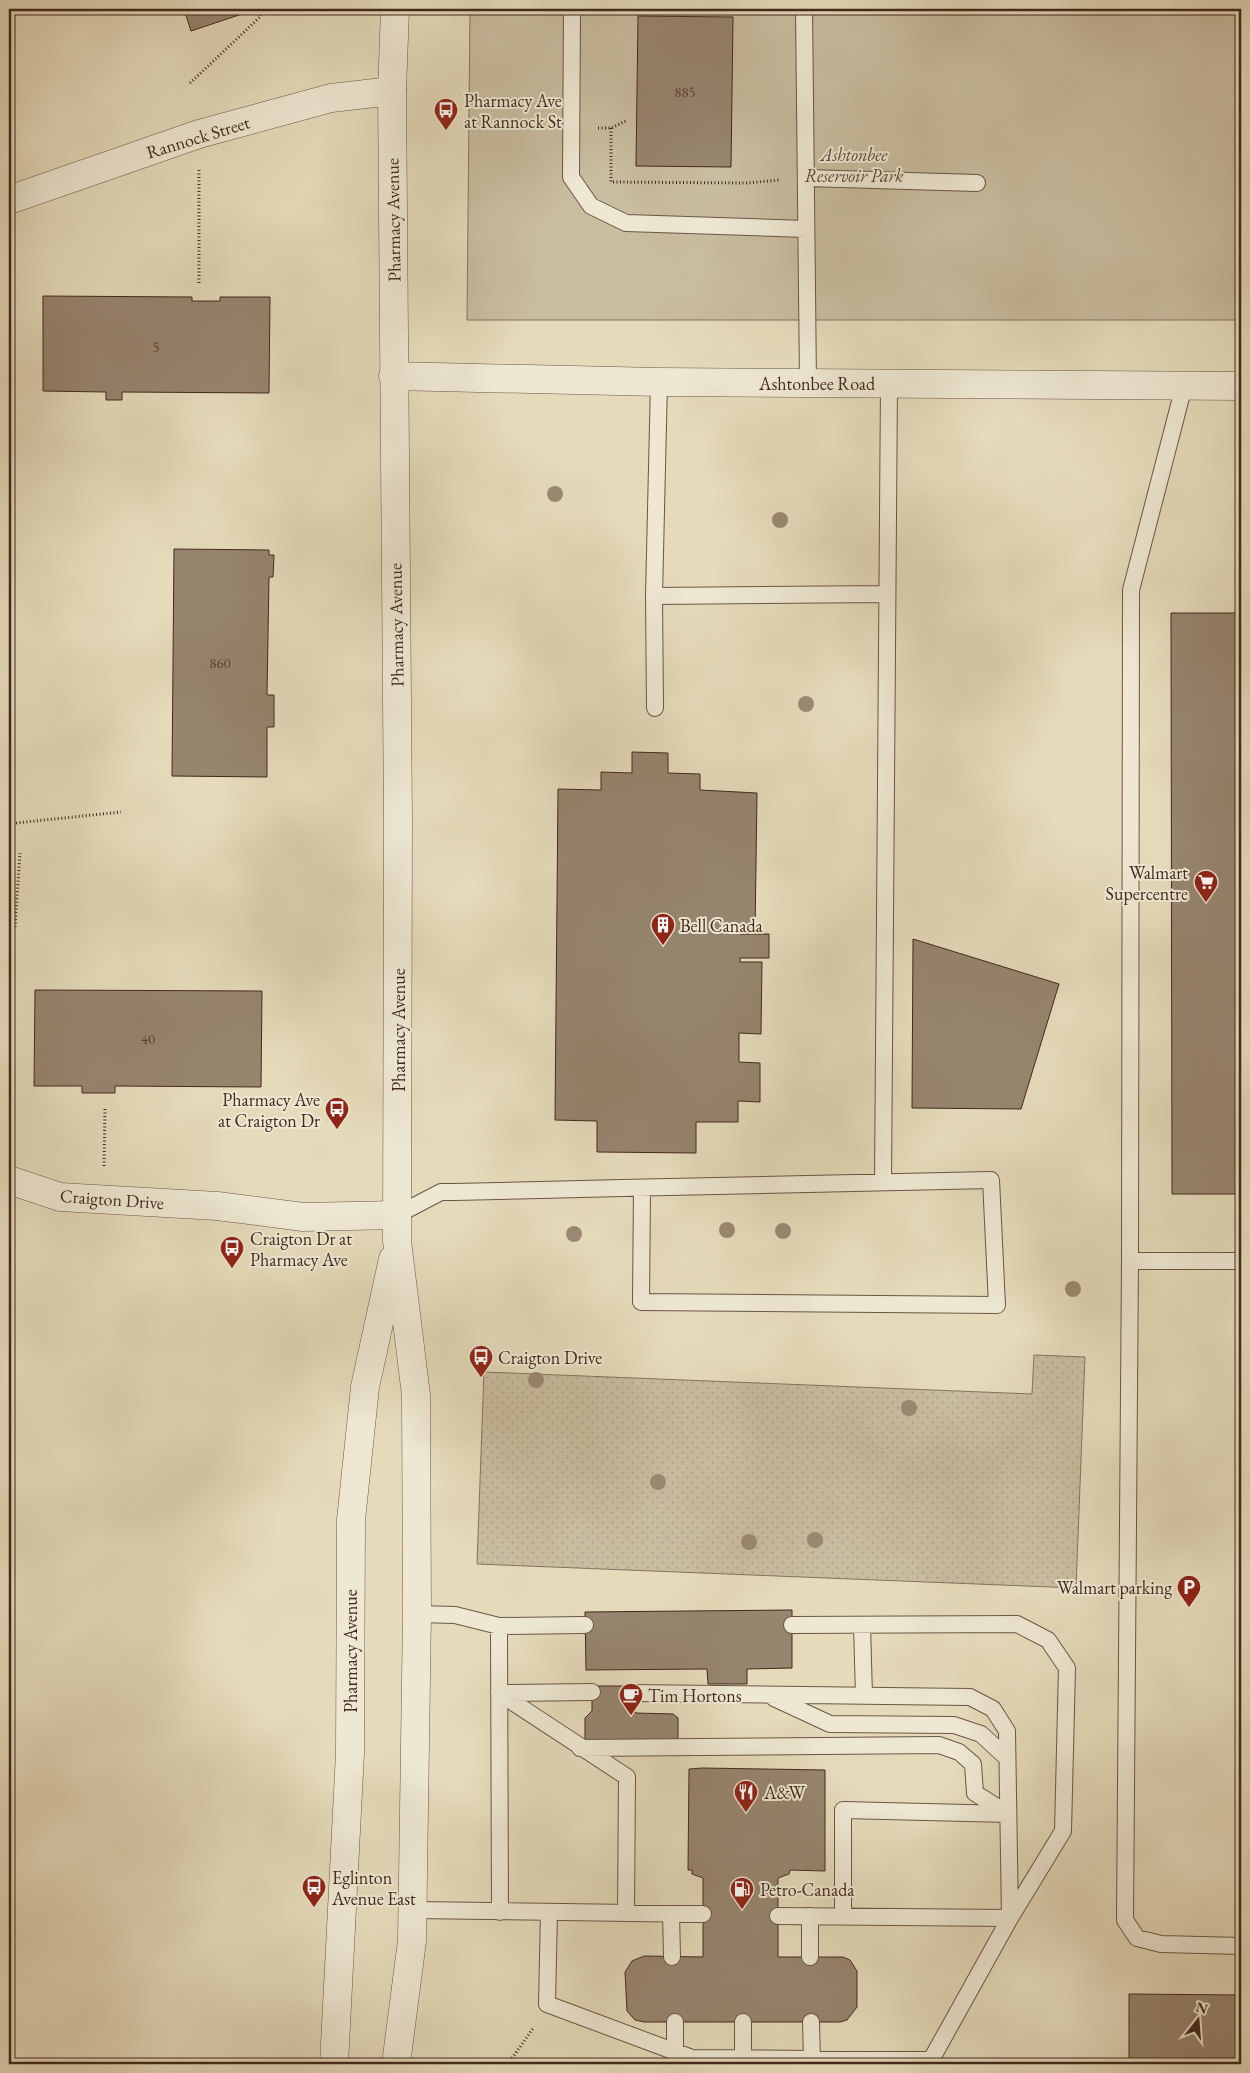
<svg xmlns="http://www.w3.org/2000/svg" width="1250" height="2073" viewBox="0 0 1250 2073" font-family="'EB Garamond',serif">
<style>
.grass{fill:url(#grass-dots);stroke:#86725e}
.park{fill:#c9bda0;stroke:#86725e}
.building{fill:#97856f;stroke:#43281d}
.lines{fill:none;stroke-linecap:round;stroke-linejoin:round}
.service-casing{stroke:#6c5544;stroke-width:18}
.minor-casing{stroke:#6c5544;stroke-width:29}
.tertiary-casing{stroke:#6c5544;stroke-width:29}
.path{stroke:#43281d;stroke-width:3;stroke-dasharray:1 2.5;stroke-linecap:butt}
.service{stroke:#eee8d3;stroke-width:16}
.minor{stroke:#eee8d3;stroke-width:28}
.tertiary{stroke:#eee8d3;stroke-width:28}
.tree{fill:#9b8972}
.labels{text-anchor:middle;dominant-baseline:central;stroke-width:4;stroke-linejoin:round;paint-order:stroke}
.number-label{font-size:15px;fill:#583f32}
.poi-label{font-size:18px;fill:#43281d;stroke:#eee8d3;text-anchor:start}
.street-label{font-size:18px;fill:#43281d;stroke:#eee8d3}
.park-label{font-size:18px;font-style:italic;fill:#5e4637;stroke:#eee8d3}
</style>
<defs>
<pattern id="grass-dots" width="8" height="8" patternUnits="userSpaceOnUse" patternTransform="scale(1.25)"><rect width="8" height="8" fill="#c9bda0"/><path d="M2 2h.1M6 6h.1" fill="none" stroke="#aea289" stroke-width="1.8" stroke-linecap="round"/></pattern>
</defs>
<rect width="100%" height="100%" fill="#e5dbbb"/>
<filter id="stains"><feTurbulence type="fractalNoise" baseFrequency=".004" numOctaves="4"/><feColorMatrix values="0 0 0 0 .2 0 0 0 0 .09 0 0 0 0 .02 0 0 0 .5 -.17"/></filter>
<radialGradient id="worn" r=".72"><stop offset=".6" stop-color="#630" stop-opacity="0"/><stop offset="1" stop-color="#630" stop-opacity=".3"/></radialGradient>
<path class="grass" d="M1034 1355 1085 1357 1076 1588 477 1564 484 1372 1032 1394Z"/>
<path class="park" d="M470 9H1241V320H467Z"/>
<path class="building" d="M184 9H257L191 31Z
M638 16 733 17 731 167 636 166Z
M43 296 192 297V301H220V297H270L269 393 122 392V400H106V392L43 391Z
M174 549 269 550V555H274L273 577H269L267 695H274V727H267V777L172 776Z
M1171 613H1241V1194H1172Z
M632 752 668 753V773L700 774V790L757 793 755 933 740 932V934H769V958H740V962H762L761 1034 739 1033V1062L760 1063V1102L738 1101V1122H696V1153L597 1152V1121L555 1120 558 789 601 790V772L632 773Z
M913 939 1059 984 1021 1109 912 1108Z
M35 990 262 991 261 1087 115 1086V1093H82V1086H34Z
M792 1610V1668L747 1669V1684H708L707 1669 586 1670 585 1612Z
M592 1686H632L631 1707 636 1713 673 1714 678 1718V1739L672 1744H592L585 1739V1718L592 1711Z
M703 1768 825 1770V1871L790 1870 789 1874 778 1878V1957H843L850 1960 857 1971V2007L847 2020 840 2022H644L635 2020 627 2011 625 1972 632 1961 644 1956 703 1957V1878L692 1874V1870H688L689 1769Z
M1129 1994 1241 1995V2064H1129Z"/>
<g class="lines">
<defs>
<path id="service" d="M572 9 571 177 591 206 626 223 806 229
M804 9 808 383
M806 178 977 183
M654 596 887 594
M655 708 654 596 659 382
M883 1182 889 383
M397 1215 441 1192H454C633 1188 812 1183 991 1180L997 1305 641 1302 642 1188
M1130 1261 1131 590 1184 386
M1241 1261H1130L1125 1920 1137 1938 1161 1944 1241 1946
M417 1614 455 1615 499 1626 500 1912
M792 1625 1017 1624 1048 1640 1067 1668 1063 1831 1010 1918 931 2060V2064
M862 1625 864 1696
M499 1626 585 1625
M499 1693 627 1777 626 1913
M499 1693 592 1692
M631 1693 970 1697 993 1709 1007 1731 1010 1918
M774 1698 830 1724 954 1725 981 1734 1007 1758
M580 1748 939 1745 959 1752 973 1764 975 1793 1008 1814
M413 1910 703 1914
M549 1912 547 2004 692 2058
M671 1914 672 1957
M778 1916 1010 1918
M810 1916V1957
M843 1916V1810L1008 1814
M675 2022V2053
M743 2022V2059
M811 2022 812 2060
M692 2064V2058L931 2060"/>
<path id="minor" d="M9 200 199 134 331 98 392 91
M9 1180 60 1197 217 1206 303 1217 397 1215"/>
<path id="tertiary" d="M395 9 392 91 398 821 397 1241 416 1395 417 1614 412 1941 396 2064
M393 376 659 382 1241 386
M334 2064 350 1753 351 1520 365 1387 393 1259"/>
</defs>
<use href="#service" class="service-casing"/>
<use href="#minor" class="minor-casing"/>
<use href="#tertiary" class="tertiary-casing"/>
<path class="path" d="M190 83 260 17 262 9
M598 128H611L626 121
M611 128V182L747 183 779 180
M199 283V170
M16 823 121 812
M15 927 20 853
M104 1166 105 1107
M508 2064 534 2027"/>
<use href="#service" class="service"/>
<use href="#minor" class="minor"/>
<use href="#tertiary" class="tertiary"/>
</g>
<g class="tree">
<circle cx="555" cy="494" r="8"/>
<circle cx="780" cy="520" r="8"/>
<circle cx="806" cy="704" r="8"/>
<circle cx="727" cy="1230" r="8"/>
<circle cx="783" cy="1231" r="8"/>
<circle cx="574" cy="1234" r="8"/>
<circle cx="1073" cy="1289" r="8"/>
<circle cx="536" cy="1380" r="8"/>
<circle cx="909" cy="1408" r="8"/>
<circle cx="658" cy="1482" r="8"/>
<circle cx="815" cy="1540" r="8"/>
<circle cx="749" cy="1542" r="8"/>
</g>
<defs>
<symbol id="bus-pin" viewBox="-11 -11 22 30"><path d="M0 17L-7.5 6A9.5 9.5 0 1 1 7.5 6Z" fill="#8f2418" stroke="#eee8d3"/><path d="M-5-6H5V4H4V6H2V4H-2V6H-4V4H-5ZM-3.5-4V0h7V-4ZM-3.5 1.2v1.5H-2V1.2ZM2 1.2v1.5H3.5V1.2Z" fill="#fff"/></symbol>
<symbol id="supermarket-pin" viewBox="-11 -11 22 30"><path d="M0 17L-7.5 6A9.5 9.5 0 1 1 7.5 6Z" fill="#8f2418" stroke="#eee8d3"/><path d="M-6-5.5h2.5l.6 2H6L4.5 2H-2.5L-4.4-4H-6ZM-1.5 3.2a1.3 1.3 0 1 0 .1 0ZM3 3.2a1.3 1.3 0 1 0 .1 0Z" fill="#fff"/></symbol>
<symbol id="building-pin" viewBox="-11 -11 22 30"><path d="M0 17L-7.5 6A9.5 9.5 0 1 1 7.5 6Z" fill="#8f2418" stroke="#eee8d3"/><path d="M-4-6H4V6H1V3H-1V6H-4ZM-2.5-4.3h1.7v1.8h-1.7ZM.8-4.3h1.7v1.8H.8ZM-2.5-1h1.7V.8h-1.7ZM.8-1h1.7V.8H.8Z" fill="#fff"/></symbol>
<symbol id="parking-pin" viewBox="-11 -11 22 30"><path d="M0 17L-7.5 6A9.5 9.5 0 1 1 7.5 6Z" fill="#8f2418" stroke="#eee8d3"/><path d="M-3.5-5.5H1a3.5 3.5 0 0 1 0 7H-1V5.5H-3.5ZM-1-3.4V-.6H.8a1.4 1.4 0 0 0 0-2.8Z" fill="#fff"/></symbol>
<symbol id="cafe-pin" viewBox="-11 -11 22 30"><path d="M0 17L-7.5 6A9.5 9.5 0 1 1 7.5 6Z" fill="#8f2418" stroke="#eee8d3"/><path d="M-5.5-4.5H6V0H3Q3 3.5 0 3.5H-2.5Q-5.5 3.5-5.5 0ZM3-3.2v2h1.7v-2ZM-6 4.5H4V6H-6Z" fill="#fff"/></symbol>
<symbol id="restaurant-pin" viewBox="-11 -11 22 30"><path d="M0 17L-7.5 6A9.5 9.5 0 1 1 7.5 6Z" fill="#8f2418" stroke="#eee8d3"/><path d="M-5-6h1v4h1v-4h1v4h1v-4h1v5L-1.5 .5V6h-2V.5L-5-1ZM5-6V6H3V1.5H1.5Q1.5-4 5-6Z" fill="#fff"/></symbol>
<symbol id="fuel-pin" viewBox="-11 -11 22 30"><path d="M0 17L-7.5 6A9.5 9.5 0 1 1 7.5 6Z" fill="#8f2418" stroke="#eee8d3"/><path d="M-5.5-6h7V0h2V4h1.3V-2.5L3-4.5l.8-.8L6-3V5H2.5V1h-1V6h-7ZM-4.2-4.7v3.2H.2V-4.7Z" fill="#fff"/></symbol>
</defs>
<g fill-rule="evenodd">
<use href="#bus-pin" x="432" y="96" width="28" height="38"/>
<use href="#supermarket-pin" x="1192" y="868" width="28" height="38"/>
<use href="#building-pin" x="649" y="911" width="28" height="38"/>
<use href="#bus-pin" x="323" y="1095" width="28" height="38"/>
<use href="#bus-pin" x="218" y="1234" width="28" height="38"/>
<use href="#bus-pin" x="467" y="1343" width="28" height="38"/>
<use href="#parking-pin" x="1175" y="1573" width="28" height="38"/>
<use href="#cafe-pin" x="617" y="1681" width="28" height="38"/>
<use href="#restaurant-pin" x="732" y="1778" width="28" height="38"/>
<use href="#bus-pin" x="300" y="1873" width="28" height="38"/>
<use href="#fuel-pin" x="728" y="1875" width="28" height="38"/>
</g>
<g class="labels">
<g class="number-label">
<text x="685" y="91">885</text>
<text x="156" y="346">5</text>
<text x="220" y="662">860</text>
<text x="148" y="1038">40</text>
</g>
<g class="poi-label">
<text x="464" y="100">Pharmacy Ave<tspan x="464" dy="21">at Rannock St</tspan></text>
<text x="1188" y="872" text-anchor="end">Walmart<tspan x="1188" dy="21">Supercentre</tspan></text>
<text x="680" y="925">Bell Canada</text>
<text x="320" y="1099" text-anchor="end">Pharmacy Ave<tspan x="320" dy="21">at Craigton Dr</tspan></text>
<text x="250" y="1238">Craigton Dr at<tspan x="250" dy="21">Pharmacy Ave</tspan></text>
<text x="498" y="1357">Craigton Drive</text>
<text x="1172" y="1587" text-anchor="end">Walmart parking</text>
<text x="648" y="1695">Tim Hortons</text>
<text x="764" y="1792">A&amp;W</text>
<text x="332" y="1877">Eglinton<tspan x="332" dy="21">Avenue East</tspan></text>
<text x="760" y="1889">Petro-Canada</text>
</g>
<g class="street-label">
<text transform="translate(198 137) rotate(-17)">Rannock Street</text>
<text transform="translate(393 220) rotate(-91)">Pharmacy Avenue</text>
<text x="817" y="383">Ashtonbee Road</text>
<text transform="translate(396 625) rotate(-91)">Pharmacy Avenue</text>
<text transform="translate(398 1030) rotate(-90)">Pharmacy Avenue</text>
<text transform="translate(112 1199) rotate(4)">Craigton Drive</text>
<text transform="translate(350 1651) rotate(-90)">Pharmacy Avenue</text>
</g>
<g class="park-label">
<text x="854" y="154">Ashtonbee<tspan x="854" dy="21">Reservoir Park</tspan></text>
</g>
</g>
<rect width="1250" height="2073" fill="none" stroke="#e5dbbb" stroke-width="30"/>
<rect x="10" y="10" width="1230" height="2053" fill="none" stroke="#43281d" stroke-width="2.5"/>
<rect x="15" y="15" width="1220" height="2043" fill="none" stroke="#43281d"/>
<g transform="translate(1198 2020) rotate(17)" stroke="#eee8d3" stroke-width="4" paint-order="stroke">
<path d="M0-4L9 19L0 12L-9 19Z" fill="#43281d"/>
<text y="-8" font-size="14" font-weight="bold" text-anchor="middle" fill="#43281d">N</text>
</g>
<rect width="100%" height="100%" filter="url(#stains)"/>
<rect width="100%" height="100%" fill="url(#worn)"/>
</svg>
